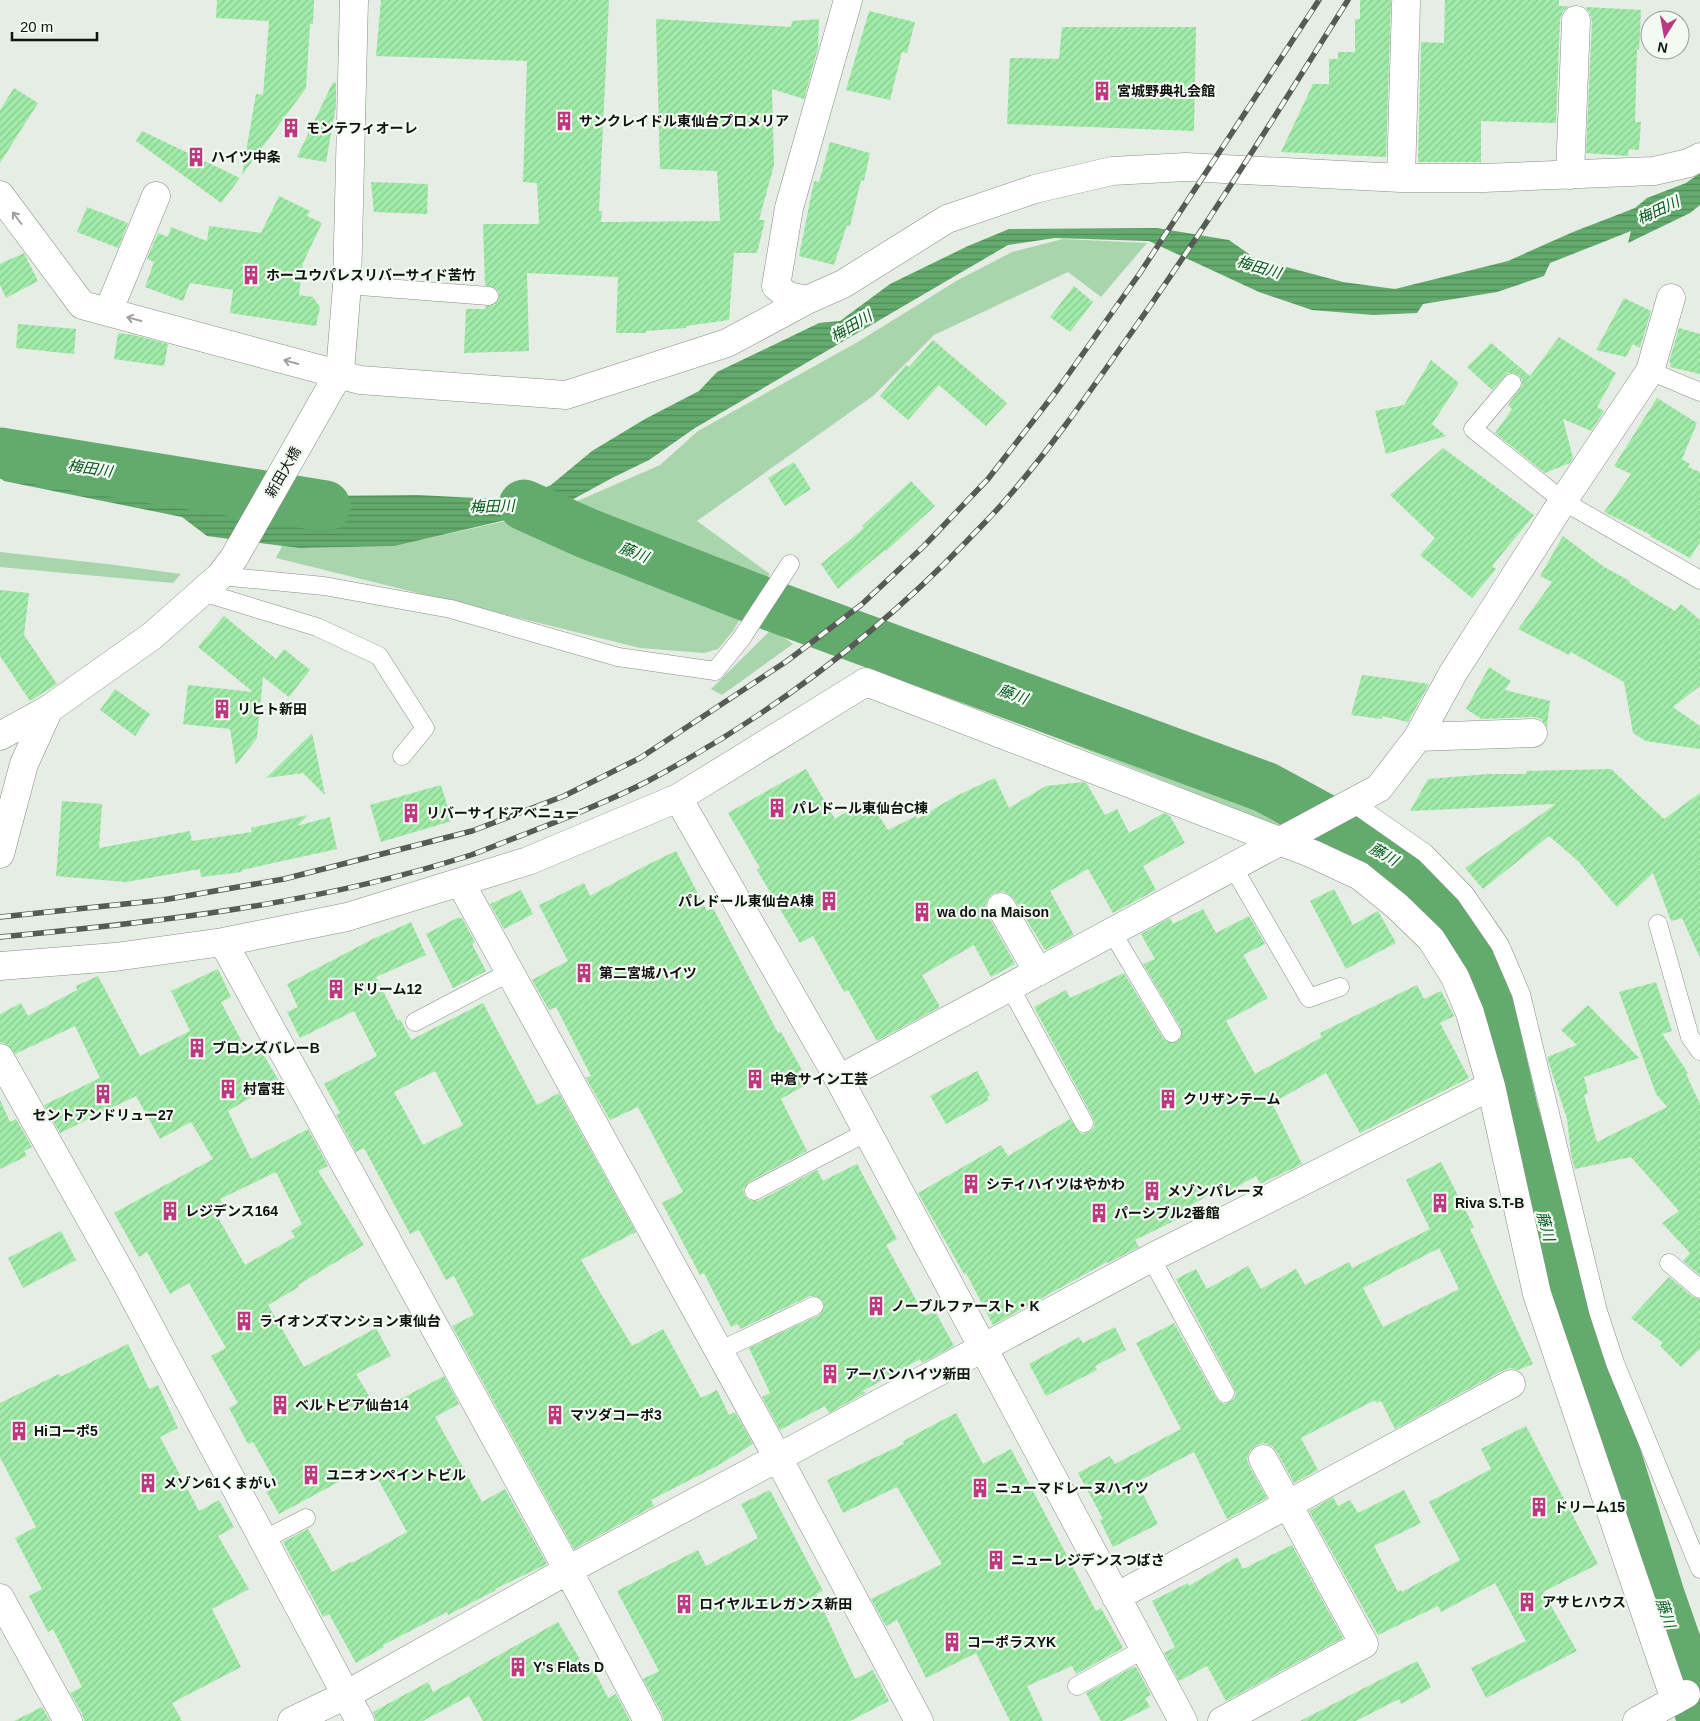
<svg xmlns="http://www.w3.org/2000/svg" width="1700" height="1721" viewBox="0 0 1700 1721" font-family="Helvetica,'Noto Sans JP',sans-serif">
<style>
.grass{fill:#a9d5ac}
.water{fill:url(#water-rules)}
.lines{fill:none;stroke-linecap:round;stroke-linejoin:round}
.river{stroke:#63ab6c;stroke-width:51}
.building{fill:url(#building-hatch);fill-rule:evenodd}
.service-casing{stroke:#878e87;stroke-width:19}
.minor-casing{stroke:#878e87;stroke-width:29}
.tertiary-casing{stroke:#878e87;stroke-width:29}
.service{stroke:#fff;stroke-width:18}
.minor{stroke:#fff;stroke-width:28}
.tertiary{stroke:#fff;stroke-width:28}
.rail-casing{stroke:#565b56;stroke-width:5.5}
.rail{stroke:#f2faf2;stroke-width:4;stroke-dasharray:11;stroke-linecap:butt}
.oneway{stroke:#9fa19f}
.labels{text-anchor:middle;dominant-baseline:central;stroke-width:4.5;stroke-linejoin:round;paint-order:stroke}
.poi-label{font-size:14px;font-weight:bold;fill:#101310;stroke:#f2faf2;text-anchor:start}
.street-label{font-size:14px;fill:#101310;stroke:#f2faf2}
.water-label{font-size:15px;font-style:italic;fill:#04581d;stroke:#f2faf2}
</style>
<defs>
<pattern id="water-rules" width="6" height="5" patternUnits="userSpaceOnUse" patternTransform="scale(1.25)"><rect width="6" height="5" fill="#63ab6c"/><path d="M0 2.5h6" fill="none" stroke="#508a57"/></pattern>
<pattern id="building-hatch" width="6" height="6" patternUnits="userSpaceOnUse" patternTransform="scale(1.25)"><rect width="6" height="6" fill="#a1eba8"/><path d="M-1 1l2-2M0 6l6-6M5 7l2-2" fill="none" stroke="#8ac990"/></pattern>
</defs>
<rect width="100%" height="100%" fill="#e5ede5"/>
<path class="grass" d="M1063 239 1147 243 1101 297 1068 272 934 335 873 396 697 521 770 574 756 591 589 529 559 509 660 465 698 431 856 343 958 280 1012 252Z
M523 517 744 612 733 631 718 649 704 653 640 648 276 558 282 546 299 548 395 546Z
M0 552 115 565 181 574 173 583 0 567Z
M772 629 793 644 722 695 711 689Z
M902 657 1309 816 1288 830 928 687 901 674 898 665Z"/>
<path class="water" d="M1700 173V205L1690 213 1628 243 1631 231 1550 263 1544 276 1497 292 1423 304 1417 313 1373 315 1312 310 1259 292 1149 241 1055 238 1008 245 695 428 649 460 612 478 557 508 395 546 299 548 207 536 182 517 4 481 0 478V443L92 463 187 497 418 495 516 500 551 485 592 451 645 419 699 391 717 372 819 323 840 321 890 284 968 246 1009 229 1157 228 1229 240 1256 259 1343 282 1395 289 1508 261 1573 232 1635 208 1647 198 1686 183Z"/>
<g class="lines">
<path class="river" d="M0 453 325 506
M524 505 586 533 778 608 1265 787 1368 843 1425 878 1471 945 1490 1012 1513 1112 1558 1270 1660 1598 1700 1712"/>
</g>
<path class="building" d="M217 0H314L313 24H310L306 88 242 175 256 94 263 95 269 21 216 18Z
M381 0H609L599 211H602L601 222 720 221 717 171 660 169 656 19 791 27 792 21 819 19 818 48 804 99 772 89 774 165 759 220H765L757 253H734L729 320 686 326V328L646 331V333H616L618 277 527 273 529 351 464 353 466 309H486L485 306 494 305 499 297V292L495 288 485 285 483 224H539L537 183 523 182 527 61 376 56Z
M1360 0H1391L1386 157 1281 152 1313 84H1329V59H1338V52H1355V19H1360Z
M1445 0H1559V6H1569L1563 11 1560 19 1556 123 1481 121V162H1418L1421 42 1444 43Z
M1585 7 1641 10 1639 50 1637 49 1635 122H1641L1639 150 1629 149 1628 156 1586 153 1592 21 1590 13Z
M869 11 915 22 907 53 902 52 890 100 846 90Z
M1062 27H1196L1194 131 1007 124 1010 58 1059 59Z
M333 82 336 83V106L326 162 297 157Z
M14 88 38 103 0 163V110Z
M142 131 240 178 221 203 136 141Z
M830 142 870 153 864 181 861 180 850 226 847 225 834 265 799 256 814 181 819 182Z
M371 182 428 184 427 214 374 212Z
M279 196 310 211 307 216 322 223 303 263 299 295 313 297 320 307 316 326 230 313 233 290 190 283 183 301 145 287 154 262 147 259 158 233 168 237 171 227 207 241 209 226 261 233Z
M87 207 128 223 118 248 77 232Z
M24 253 38 281 6 298 0 285V264Z
M1074 286 1093 302 1070 332 1050 317Z
M1624 298 1651 311 1640 348 1633 344 1626 357 1596 350Z
M18 324 76 329 74 354 16 348Z
M1679 328 1700 334V374L1670 367 1671 363 1669 362Z
M118 333 134 335 168 344 164 366 114 359Z
M1559 337 1616 373 1597 407 1604 411 1591 431 1563 419 1573 458 1570 463 1545 473 1495 433 1512 409 1508 405 1522 385V380L1519 375 1513 373H1508L1492 390 1467 367 1491 343 1530 376Z
M933 340 1007 403 986 426 939 385 908 420 880 396 906 365 909 367Z
M1431 360 1459 383 1432 424 1446 436 1386 454 1375 411 1404 405Z
M1657 398 1697 423 1682 459 1690 464 1688 467 1700 472V542L1690 558 1650 536 1651 535 1604 512 1631 474 1614 466Z
M1443 448 1534 515 1492 566 1496 569 1472 598 1420 555 1435 538 1390 495Z
M794 462 811 489 785 506 768 478Z
M911 481 935 506 886 551 885 550 838 589 821 564 864 528 862 526Z
M1563 536 1604 567 1630 581 1629 583 1675 611 1681 604 1700 620V686L1673 707 1700 726V749L1646 741 1633 733 1624 682 1571 652 1569 655 1518 629 1552 582 1540 576Z
M0 590 29 593 24 635 57 684 30 701 0 656Z
M224 616 276 659 284 649 310 670 289 697 263 677 257 738 236 765 230 729 183 724 188 685 253 692 198 647Z
M1489 667 1511 681 1505 690 1550 701 1547 727 1541 719 1533 717 1482 719 1466 709Z
M1362 675 1393 679 1429 684 1408 722 1382 716V719L1351 715Z
M115 689 150 714 135 736 100 710Z
M312 733 325 795 303 773 266 778Z
M806 769 835 819 868 799 888 830 916 816 917 819 956 796 995 778 1009 808 1046 786 1084 782 1087 784 1105 815 1117 809 1129 833 1164 813 1170 816 1185 843 1143 866 1156 890 1113 913 1088 869 1050 891 1074 935 1045 950 1014 899 1009 894 1002 891 993 894 988 899 985 906 987 914 1015 964 991 977 974 945 922 975 940 1007 877 1041 848 990 844 992 813 936 800 943 757 870 760 868 728 813Z
M1611 769 1664 819 1700 793V958L1682 918 1671 921 1653 873 1617 907 1578 861 1549 836 1483 889 1465 868 1556 804 1410 811 1428 779 1488 774H1526V771Z
M441 785 452 821 381 842 370 805Z
M62 801 102 804 99 848 190 831 192 841 252 832 251 828 308 815 297 826 330 817 337 849 242 870V872L201 877 200 869 126 882 56 876Z
M676 851 707 911 713 908 778 1033 781 1032 809 1083 781 1099 807 1151 749 1182 743 1190 745 1196 749 1200 758 1201 817 1170 823 1181 857 1164 897 1239 886 1245 925 1316 935 1311 954 1346 922 1363 920 1359 863 1391 865 1393 829 1413 825 1406 780 1430 762 1397 770 1393 749 1348 819 1315 824 1307 823 1301 815 1296H810L740 1329 738 1324 731 1327 704 1273 700 1275 662 1203 683 1192 638 1107 610 1120 586 1078 591 1076 556 1007 549 1010 532 980 568 961 539 905 584 883 590 896 645 866Z
M1334 889 1353 925 1378 911 1396 943 1346 969 1310 901Z
M521 890 533 914 504 929 490 904Z
M1203 909 1216 933 1249 916 1265 944 1243 955 1268 998 1226 1021 1255 1074 1322 1037 1320 1033 1417 985 1424 999 1441 991 1454 1016 1440 1023 1469 1078 1360 1133 1326 1073 1272 1103 1302 1164 1260 1184 1256 1176 1228 1192 1225 1185 1185 1209 1188 1214 1135 1240 1139 1247 1108 1263 1107 1262 993 1325 966 1273 964 1274 918 1193 1001 1145 1008 1156 1070 1119 1079 1132 1084 1134 1093 1129 1095 1124 1093 1118 1034 1007 1066 990 1070 998 1124 973 1163 1038 1167 1042H1177L1181 1038V1028L1143 964 1155 959 1141 934 1170 918 1173 924Z
M459 917 460 919 462 918 475 942 472 944 486 971 453 988 426 934Z
M411 922 426 955 376 977 398 1021 400 1019 411 1040 483 1003 537 1105 559 1093 636 1232 581 1260 632 1346 663 1329 701 1398 717 1390 729 1415 735 1412 753 1444 717 1466 651 1500 654 1506 574 1549 452 1326 474 1315 454 1276 446 1280 419 1230 410 1234 364 1148 356 1152 336 1115 340 1113 324 1084 377 1056 354 1011 300 1038 287 1012 298 1007 287 984 371 940ZM435 1071 463 1125 423 1145 394 1092Z
M218 969 231 997 221 1002 248 1053 259 1047 279 1081 228 1111 251 1159 308 1129 328 1166 318 1171 364 1245 298 1285 299 1287 268 1305 304 1367 376 1328 391 1356 356 1374 378 1411 444 1376 459 1404 435 1417 482 1502 505 1489 547 1564 495 1589 496 1590 448 1615 447 1612 383 1645 384 1647 356 1663 329 1614 323 1617 283 1542 308 1529 332 1572 351 1562 352 1563 407 1532 370 1465 279 1514 266 1491 277 1484 253 1442 248 1444 229 1408 238 1403 211 1356 226 1348 189 1283 170 1294 147 1252 139 1257 114 1213 213 1159 191 1122 160 1139 136 1096 60 1133 44 1105 100 1078 75 1026 15 1054 8 1045 0 1042V1014L21 1003 28 1016 77 990 76 986 98 976 140 1056 190 1031 171 991ZM276 1172 302 1224 291 1231 295 1237 245 1265 216 1214 226 1209 220 1199Z
M1656 982 1672 1031 1662 1034 1688 1073 1686 1074 1700 1104V1275L1683 1261 1690 1253 1662 1223 1679 1211 1631 1157 1575 1169 1571 1155 1567 1119 1547 1057 1577 1045 1561 1030 1588 1005 1639 1058 1584 1077 1588 1093 1584 1095 1597 1142 1667 1107 1656 1094 1619 992Z
M977 1071 990 1095 987 1097 989 1100 946 1124 930 1096Z
M0 1100 10 1122 16 1119 32 1147 24 1151 27 1156 0 1169Z
M1441 1162 1474 1227 1470 1229 1533 1364 1518 1370 1511 1368 1504 1370 1395 1429 1381 1401 1376 1403 1375 1400 1301 1438 1318 1470 1294 1483 1277 1452 1272 1446 1264 1443 1256 1445 1250 1450 1247 1459 1249 1466 1267 1498 1227 1519 1194 1452 1137 1482 1158 1524 1113 1547 1100 1520 1103 1519 1078 1473 1110 1456 1115 1464 1181 1429 1136 1343 1174 1323 1216 1398 1220 1402 1225 1404 1234 1399 1236 1394 1234 1388 1176 1279 1196 1269 1207 1289 1248 1266 1261 1289 1296 1269 1305 1285 1349 1262 1352 1268 1430 1229 1406 1180ZM1439 1248 1459 1289 1383 1327 1363 1288Z
M61 1231 76 1260 23 1288 8 1258Z
M1669 1277 1693 1297 1700 1299V1349L1681 1367 1660 1346 1663 1343 1631 1318Z
M1115 1327 1126 1350 1095 1366 1097 1370 1046 1396 1029 1364 1079 1337 1083 1343Z
M128 1344 149 1389 158 1385 178 1428 160 1437 199 1511 219 1500 234 1527 218 1536 249 1589 212 1609 241 1667 172 1703 182 1721H84L82 1713 70 1693 82 1687 53 1629 48 1632 29 1596 42 1589 15 1538 36 1527 0 1457V1403L59 1374 60 1377Z
M956 1413 983 1464 1011 1449 1096 1611 1101 1608 1123 1648 1076 1674 1072 1666 1027 1686 1043 1721H1010L976 1653 926 1678 897 1620 886 1626 871 1599 942 1564 897 1487 843 1513 827 1480 904 1444 903 1441Z
M1526 1426 1598 1564 1543 1592 1577 1651 1486 1698 1471 1668 1526 1641 1495 1583 1441 1612 1438 1606 1378 1635 1309 1511 1333 1497 1338 1506 1350 1500 1358 1513 1404 1490 1421 1523 1374 1546 1398 1592 1401 1590 1402 1592 1460 1560 1429 1502 1491 1469 1481 1449Z
M770 1490 823 1591 816 1594 855 1679 873 1670 889 1701 850 1721H664L662 1714 643 1679 659 1671 617 1591 698 1550 706 1566 758 1538 741 1504Z
M1292 1545 1343 1638 1226 1701 1207 1666 1179 1681 1164 1653 1175 1647 1152 1601 1188 1583 1189 1586 1237 1557 1243 1569Z
M558 1622 588 1673 594 1670 608 1698 616 1694 630 1721H483L469 1696 423 1721H376L373 1712 428 1682 433 1692Z
M1417 1661 1431 1687 1401 1704 1399 1699 1356 1721H1300Z
M1133 1667H1136L1151 1695 1145 1698 1150 1707 1122 1721H1101L1086 1693Z
M42 1707 50 1721H14Z"/>
<g class="lines">
<defs>
<path id="service" d="M347 285 489 296
M1650 371 1700 392
M1512 383 1473 429 1563 501 1700 580
M220 576 324 586 451 609 618 657 715 671 741 639 790 564
M202 592 317 627 379 656 425 728 402 756
M1352 802 1425 853 1465 894 1500 945 1521 994 1598 1311 1615 1363 1700 1569
M1233 867 1309 998 1340 987
M1658 924 1690 1037 1700 1051
M1112 932 1172 1033
M1010 987 1084 1123
M415 1022 510 972
M754 1191 867 1132
M1151 1258 1225 1393
M1669 1263 1700 1289
M719 1351 814 1306
M263 1540 306 1518
M1077 1686 1144 1649"/>
<path id="minor" d="M1570 175 1576 20
M1401 178 1406 3
M0 195 82 305 360 380 566 395 727 343 807 300 843 284 947 219 1035 189 1112 171 1186 167 1401 178H1484L1654 171 1689 163 1700 157
M807 300 788 296 776 286 789 208 848 0
M108 312 156 196
M0 736 49 709
M1418 737 1533 733
M678 798 866 682 1313 854 1360 876 1397 906 1431 939 1455 977 1470 1013 1491 1086 1537 1294 1675 1700
M460 882 778 1458 919 1721
M1001 907 1038 972
M223 942 568 1570 648 1721
M0 966 115 957 223 942 347 917 528 861 678 798 839 1079 1183 1721
M839 1079 1379 788 1418 737 1453 673 1563 501 1650 371 1671 298
M1116 1597 1511 1384
M0 1598 68 1721
M292 1721 346 1695 568 1570 1151 1258 1491 1086
M1222 1721 1364 1644 1263 1459"/>
<path id="tertiary" d="M0 854 24 764 49 709 152 636 220 576 234 558 338 375 341 360 347 285 354 0
M0 1058 121 1273 360 1721
M1637 1721 1686 1694"/>
</defs>
<use href="#service" class="service-casing"/>
<use href="#minor" class="minor-casing"/>
<use href="#tertiary" class="tertiary-casing"/>
<use href="#service" class="service"/>
<use href="#minor" class="minor"/>
<use href="#tertiary" class="tertiary"/>
<defs>
<path id="rail" d="M0 917 163 900 284 879 472 831 564 796 640 758 787 661 861 605 924 546 988 479 1058 389 1140 273 1319 0
M0 937C159 922 319 904 471 855 490 848 509 840 528 833 568 817 610 801 648 781 766 718 874 637 967 541 981 526 996 512 1009 496 1049 450 1084 400 1119 350 1200 237 1274 118 1348 0"/>
</defs>
<use href="#rail" class="rail-casing"/>
<use href="#rail" class="rail"/>
</g>
<defs><path id="oneway-shaft" d="M-6 0H5M1.5-3L5.5 0L1.5 3" fill="none" stroke-width="1.6" stroke-linecap="round" stroke-linejoin="round" transform="scale(1.25)"/></defs>
<g class="oneway">
<use href="#oneway-shaft" transform="translate(17 218) rotate(-127)"/>
<use href="#oneway-shaft" transform="translate(134 319) rotate(-165)"/>
<use href="#oneway-shaft" transform="translate(291 362) rotate(-165)"/>
</g>
<defs>
<symbol id="building-bare" viewBox="-9 -9 18 18"><path d="M-4-6H4V6H1V3H-1V6H-4ZM-2.5-4.3h1.7v1.8h-1.7ZM.8-4.3h1.7v1.8H.8ZM-2.5-1h1.7V.8h-1.7ZM.8-1h1.7V.8H.8Z" fill="#bd397f" stroke="#f2faf2" stroke-width="2.5" paint-order="stroke"/></symbol>
</defs>
<g fill-rule="evenodd">
<use href="#building-bare" x="1088" y="77" width="28" height="28"/>
<use href="#building-bare" x="550" y="107" width="28" height="28"/>
<use href="#building-bare" x="277" y="114" width="28" height="28"/>
<use href="#building-bare" x="182" y="143" width="28" height="28"/>
<use href="#building-bare" x="237" y="261" width="28" height="28"/>
<use href="#building-bare" x="208" y="695" width="28" height="28"/>
<use href="#building-bare" x="763" y="794" width="28" height="28"/>
<use href="#building-bare" x="397" y="799" width="28" height="28"/>
<use href="#building-bare" x="815" y="887" width="28" height="28"/>
<use href="#building-bare" x="908" y="898" width="28" height="28"/>
<use href="#building-bare" x="570" y="959" width="28" height="28"/>
<use href="#building-bare" x="322" y="975" width="28" height="28"/>
<use href="#building-bare" x="183" y="1034" width="28" height="28"/>
<use href="#building-bare" x="741" y="1065" width="28" height="28"/>
<use href="#building-bare" x="214" y="1075" width="28" height="28"/>
<use href="#building-bare" x="89" y="1080" width="28" height="28"/>
<use href="#building-bare" x="1154" y="1085" width="28" height="28"/>
<use href="#building-bare" x="957" y="1170" width="28" height="28"/>
<use href="#building-bare" x="1138" y="1177" width="28" height="28"/>
<use href="#building-bare" x="1426" y="1189" width="28" height="28"/>
<use href="#building-bare" x="156" y="1197" width="28" height="28"/>
<use href="#building-bare" x="1085" y="1199" width="28" height="28"/>
<use href="#building-bare" x="862" y="1292" width="28" height="28"/>
<use href="#building-bare" x="230" y="1307" width="28" height="28"/>
<use href="#building-bare" x="816" y="1360" width="28" height="28"/>
<use href="#building-bare" x="266" y="1391" width="28" height="28"/>
<use href="#building-bare" x="541" y="1401" width="28" height="28"/>
<use href="#building-bare" x="5" y="1417" width="28" height="28"/>
<use href="#building-bare" x="297" y="1461" width="28" height="28"/>
<use href="#building-bare" x="134" y="1469" width="28" height="28"/>
<use href="#building-bare" x="966" y="1474" width="28" height="28"/>
<use href="#building-bare" x="1525" y="1493" width="28" height="28"/>
<use href="#building-bare" x="982" y="1546" width="28" height="28"/>
<use href="#building-bare" x="1513" y="1588" width="28" height="28"/>
<use href="#building-bare" x="670" y="1590" width="28" height="28"/>
<use href="#building-bare" x="938" y="1628" width="28" height="28"/>
<use href="#building-bare" x="504" y="1653" width="28" height="28"/>
</g>
<g class="labels">
<g class="poi-label">
<text x="1117" y="91">宮城野典礼会館</text>
<text x="579" y="121">サンクレイドル東仙台プロメリア</text>
<text x="306" y="128">モンテフィオーレ</text>
<text x="211" y="157">ハイツ中条</text>
<text x="266" y="275">ホーユウパレスリバーサイド苦竹</text>
<text x="237" y="709">リヒト新田</text>
<text x="792" y="808">パレドール東仙台C棟</text>
<text x="426" y="813">リバーサイドアベニュー</text>
<text x="814" y="901" text-anchor="end">パレドール東仙台A棟</text>
<text x="937" y="912">wa do na Maison</text>
<text x="599" y="973">第二宮城ハイツ</text>
<text x="351" y="989">ドリーム12</text>
<text x="212" y="1048">ブロンズバレーB</text>
<text x="770" y="1079">中倉サイン工芸</text>
<text x="243" y="1089">村富荘</text>
<text x="1183" y="1099">クリザンテーム</text>
<text x="103" y="1115" text-anchor="middle">セントアンドリュー27</text>
<text x="986" y="1184">シティハイツはやかわ</text>
<text x="1167" y="1191">メゾンパレーヌ</text>
<text x="1455" y="1203">Riva S.T-B</text>
<text x="185" y="1211">レジデンス164</text>
<text x="1114" y="1213">パーシブル2番館</text>
<text x="891" y="1306">ノーブルファースト・K</text>
<text x="259" y="1321">ライオンズマンション東仙台</text>
<text x="845" y="1374">アーバンハイツ新田</text>
<text x="295" y="1405">ベルトピア仙台14</text>
<text x="570" y="1415">マツダコーポ3</text>
<text x="34" y="1431">Hiコーポ5</text>
<text x="326" y="1475">ユニオンペイントビル</text>
<text x="163" y="1483">メゾン61くまがい</text>
<text x="995" y="1488">ニューマドレーヌハイツ</text>
<text x="1554" y="1507">ドリーム15</text>
<text x="1011" y="1560">ニューレジデンスつばさ</text>
<text x="1542" y="1602">アサヒハウス</text>
<text x="699" y="1604">ロイヤルエレガンス新田</text>
<text x="967" y="1642">コーポラスYK</text>
<text x="533" y="1667">Y's Flats D</text>
</g>
<g class="street-label">
<text transform="translate(283 472) rotate(-60)">新田大橋</text>
</g>
<g class="water-label">
<text transform="translate(1658 210) rotate(-25)">梅田川</text>
<text transform="translate(1259 267) rotate(16)">梅田川</text>
<text transform="translate(851 326) rotate(-31)">梅田川</text>
<text transform="translate(90 468) rotate(9)">梅田川</text>
<text transform="translate(492 506) rotate(-2)">梅田川</text>
<text transform="translate(634 552) rotate(21)">藤川</text>
<text transform="translate(1013 694) rotate(20)">藤川</text>
<text transform="translate(1384 854) rotate(30)">藤川</text>
<text transform="translate(1546 1226) rotate(75)">藤川</text>
<text transform="translate(1666 1613) rotate(71)">藤川</text>
</g>
</g>
<g transform="translate(1665 35) rotate(191)"><circle r="24" fill="#f2faf2" stroke="#989e98"/>
<path d="M0-4L9 19L0 12L-9 19Z" fill="#bd397f"/>
<text y="-8" font-size="14" font-weight="bold" text-anchor="middle" fill="#101310">N</text>
</g>
<path d="M12 32v8h85v-8" fill="none" stroke="#101310" stroke-width="2.5"/>
<text x="20" y="32" font-size="15" fill="#101310" stroke="#f2faf2" stroke-width="4" paint-order="stroke">20 m</text>
</svg>
